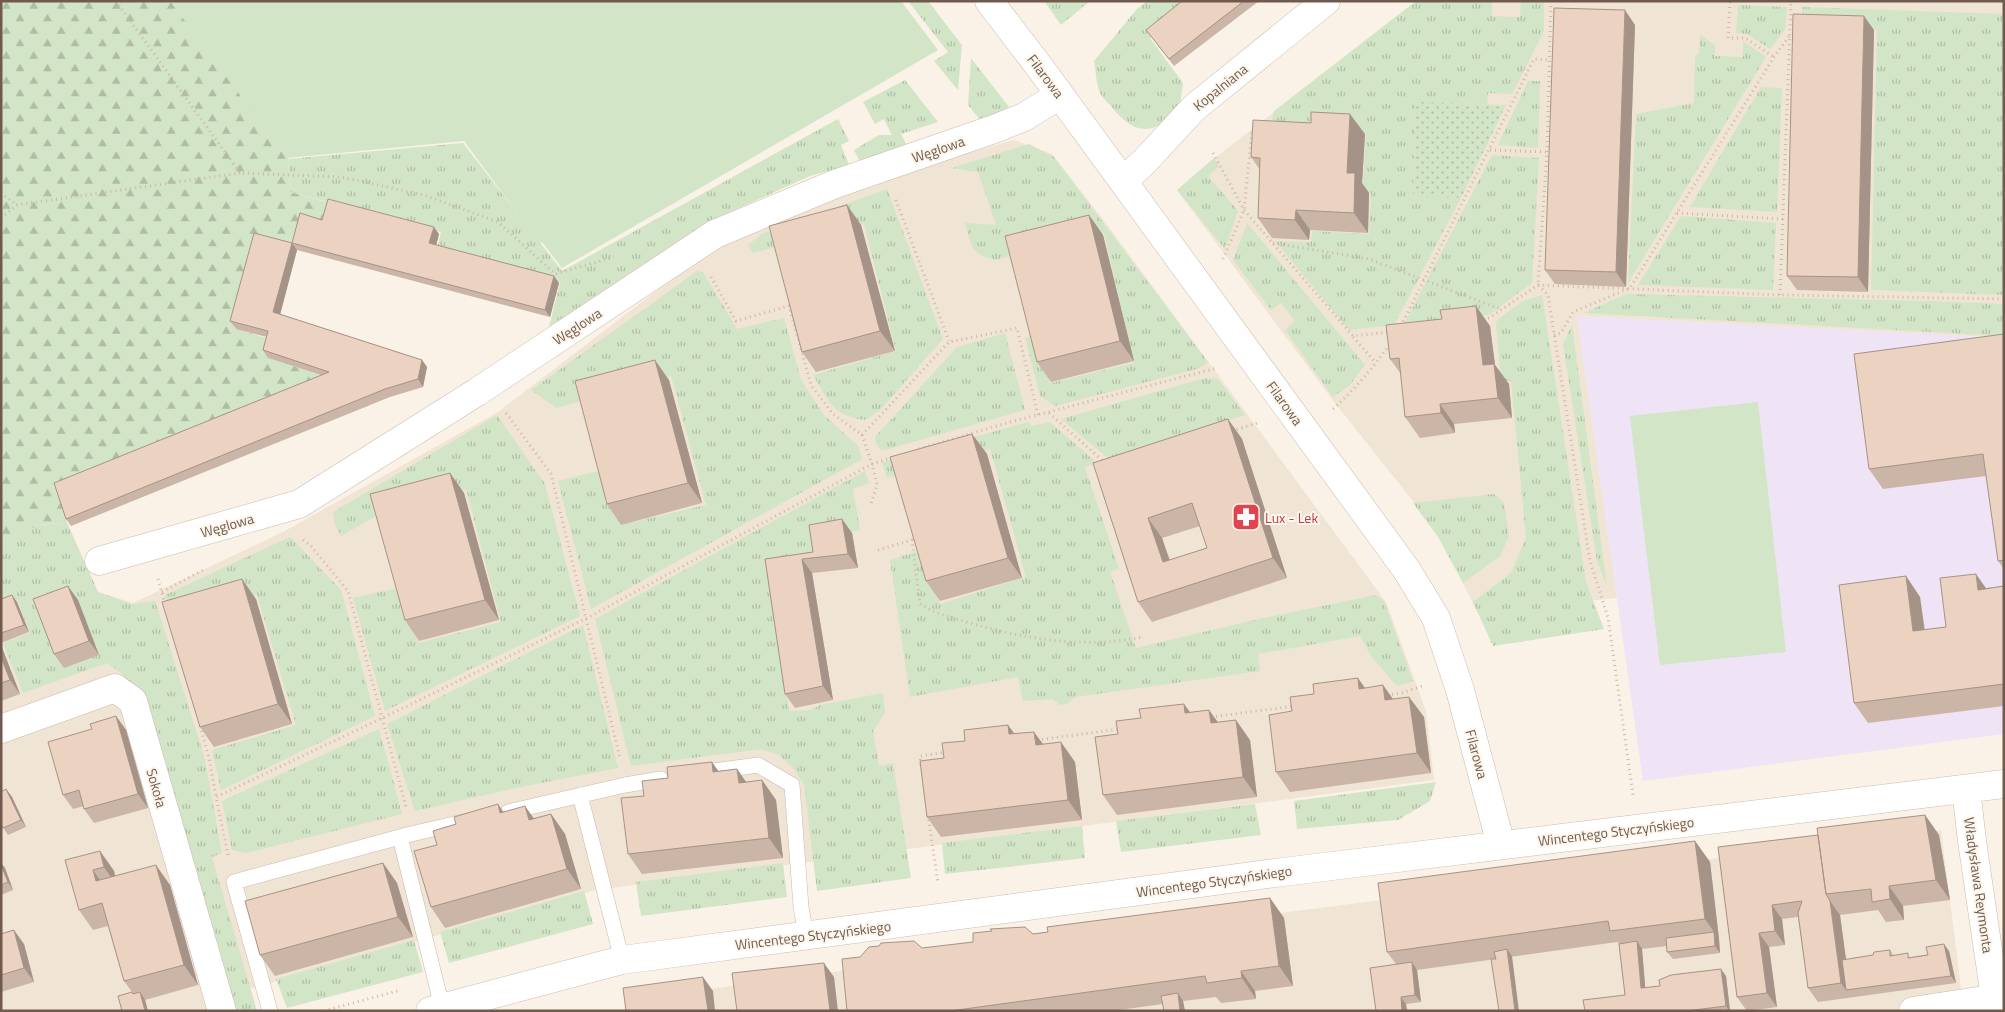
<svg xmlns="http://www.w3.org/2000/svg" width="2005" height="1012" viewBox="0 0 2005 1012" font-family="'Titillium Web',sans-serif">
<style>
.residential{fill:#f0e4d5}
.education{fill:#efe3f6}
.grass{fill:url(#grass-tufts)}
.forest{fill:url(#forest-firs)}
.park{fill:url(#park-dots)}
.pitch{fill:#d2e5c6}
.lines{fill:none;stroke-linecap:round;stroke-linejoin:round}
.lane-casing{stroke:#cabaad;stroke-width:16}
.street-casing{stroke:#cabaad;stroke-width:29}
.secondary-casing{stroke:#cebcae;stroke-width:29}
.path{stroke:#d0b6a4;stroke-width:3;stroke-dasharray:1 4;stroke-linecap:butt}
.lane{stroke:#fff;stroke-width:15}
.street{stroke:#fff;stroke-width:28}
.secondary{stroke:#fff;stroke-width:28}
.wall{fill:#cbb5a6;fill-rule:evenodd}
.shaded-wall{fill:#a59387}
.building{fill:#ecd2c1;stroke:#a59387;fill-rule:evenodd}
.labels{text-anchor:middle;dominant-baseline:central;stroke-width:4;stroke-linejoin:round;paint-order:stroke}
.street-label{font-size:14px;fill:#705a4e;stroke:#fdf6ec}
.health-label{font-size:14px;fill:#be3a42;stroke:#fdf6ec;text-anchor:start}
</style>
<defs>
<pattern id="grass-tufts" width="24" height="20" patternUnits="userSpaceOnUse" patternTransform="scale(1.25)"><rect width="24" height="20" fill="#d2e5c6"/><path d="M3 7l-1-3M5 7V3M7 7l1-3M15 17l-1-3M17 17v-4M19 17l1-3" fill="none" stroke="#afbda3"/></pattern>
<pattern id="forest-firs" width="22" height="20" patternUnits="userSpaceOnUse" patternTransform="scale(1.25)"><rect width="22" height="20" fill="#d2e5c6"/><path d="M5 1l3.5 6h-7zM16 11l3.5 6h-7z" fill="#afbda3"/></pattern>
<pattern id="park-dots" width="8" height="8" patternUnits="userSpaceOnUse" patternTransform="scale(1.25)"><rect width="8" height="8" fill="#d2e5c6"/><path d="M2 2h.1M6 6h.1" fill="none" stroke="#afbda3" stroke-width="1.8" stroke-linecap="round"/></pattern>
</defs>
<rect width="100%" height="100%" fill="#faf2e6"/>
<path class="residential" d="M1415 1H2004V338L1577 316 1617 598 1477 612 1440 535 1331 398 1177 190 1230 146 1414 5Z
M1014 140 1052 154 1102 218 1386 602 1426 711 1434 780 596 890 232 994 213 1011H1V542L42 524 67 523 98 592 133 603 283 532 498 412 719 243 839 189Z
M1941 830 1964 1011H633L631 1000 1049 942Z"/>
<path class="education" d="M1577 316 2004 338V734L1643 781Z"/>
<path class="grass" d="M908 1H928L962 45 958 90 934 61 948 52Z
M1044 1H1090L1061 25Z
M1147 1H1194L1150 38 1183 83 1179 112C1155 132 1137 137 1115 111 1111 105 1103 99 1100 93 1096 84 1096 71 1094 61L1137 9Z
M1416 1H1492V16L1520 17 1521 2 1544 1V31L1512 94 1488 93 1487 104 1415 103 1413 195 1461 198 1394 325 1349 330 1275 241 1311 242 1312 231 1369 234 1371 193H1362L1366 133 1325 131 1268 137 1274 111Z
M1738 5 1787 7 1785 30 1770 49 1747 34 1736 33Z
M1802 7 2004 14V295L1871 290 1877 30 1802 27Z
M1700 35 1715 45V56L1743 57V41L1766 57 1628 283 1636 114 1694 103 1695 55 1699 54Z
M971 58 1009 107 994 119 982 122 968 105Z
M905 80 938 122 901 134 907 146 860 162 854 150 879 135H892L884 119 875 124 863 102Z
M1528 81H1540L1538 148 1498 145Z
M1761 87 1782 88 1777 212 1690 207Z
M838 119 849 141 841 145 849 165 810 176 717 218 549 327 560 282 437 249 441 232 290 192 288 159 463 143 562 271Z
M1029 144 1054 157 1208 362 1200 368 1055 406 1040 396 1025 338 1038 335 1050 383 1134 363 1104 233 995 260C969 253 973 248 965 223L996 225 978 172 951 168Z
M1492 155 1539 158 1532 283 1490 314 1476 317 1404 324Z
M1214 158 1219 166 1208 176 1238 211 1225 249 1177 190Z
M887 189 943 339 880 410 866 420C832 416 829 402 813 375L896 351 864 224 753 253 748 245 762 234Z
M1681 216 1776 223 1773 290 1638 285Z
M1247 223 1365 365 1349 386 1333 397 1285 330 1295 321 1281 303 1271 310 1233 260Z
M697 271 703 272 737 329 784 318 801 380 824 415 858 446 862 459 591 609 558 481 602 470 620 525 706 505 671 376 556 408 531 390Z
M1626 294 1931 301 2004 304V336L1584 313Z
M1542 295 1586 582 1604 629 1493 646 1473 602 1511 573 1526 538 1511 381H1501L1496 325 1497 320 1523 301Z
M1572 325 1607 587 1597 561 1563 344Z
M1005 333 1025 410 885 450 880 449 876 444 875 437 957 347Z
M1205 378 1218 379 1245 415 1109 459 1061 419Z
M497 415 545 484 580 616 385 711 353 598 402 587 418 643 501 622 466 489 383 512 341 536 335 524 333 512Z
M1029 422 1031 426 1050 422 1097 463 1085 467 1119 569 1110 572 1136 648 1259 619 1376 595 1384 601 1413 681 1397 686 1371 656 1360 636 1258 654 1260 671 1075 697 1067 704 1060 705 1052 699 1023 701 1018 677 910 697 890 560 923 549 940 604 1026 577 990 449 887 478 882 462Z
M865 471 869 483 853 489 860 530 817 538 821 564 770 573 789 711 811 710 820 705 883 693 885 713 873 731 879 766 893 763 911 878 817 891 804 785 794 769 779 755 762 749 631 766 595 619Z
M1494 494 1504 503 1509 536 1500 556 1463 583 1438 537 1413 503Z
M67 523 98 592 132 604 155 601 204 755 222 853 212 857 257 1011H236L148 707 121 673 107 663 23 693 3 643 30 633 18 601 1 607V542L40 525Z
M290 537 341 590 375 716 221 790 212 750 296 725 257 595 173 623 165 595Z
M583 625 618 768 516 788 415 811 387 724Z
M379 729 402 814 246 853 232 850 222 801Z
M1436 782 1430 801 1398 820 1297 829 1294 801Z
M1255 804 1261 835 1121 852 1116 821Z
M1082 826 1085 858 945 874 942 843Z
M783 863 787 897 641 916 636 882Z
M584 891 593 924 449 963 440 932Z
M414 940 423 972 287 1008 276 979Z"/>
<path class="forest" d="M1 1H171L288 158 290 192 333 204 327 226 295 248 260 239 234 328 273 340 268 358 330 378 58 488 67 523 42 524 1 542Z"/>
<path class="park" d="M1415 102 1506 105 1461 198 1413 196Z"/>
<path class="pitch" d="M170 1H901L938 50 562 268 542 242 540 244 464 141 287 158Z
M1758 402 1786 652 1660 665 1630 416Z"/>
<g class="lines">
<defs>
<path id="lane" d="M699 773 758 765 792 785 801 907 806 936
M580 795 622 960
M508 812 625 785 661 779
M400 837 442 1007
M270 1011 234 882 411 834 476 819"/>
<path id="street" d="M989 1 1041 69 1406 569 1436 618 1460 690 1501 845
M1123 181 1144 162 1194 108 1326 1
M99 561 299 504 477 392 715 234 835 184 997 128 1024 117 1060 95
M1 729 115 688 133 701 222 1011
M1966 789 1972 841 1997 1011
M1913 1011 2004 997"/>
<path id="secondary" d="M430 1011 622 960 1283 872 2004 784"/>
</defs>
<use href="#lane" class="lane-casing"/>
<use href="#street" class="street-casing"/>
<use href="#secondary" class="secondary-casing"/>
<path class="path" d="M116 1 240 173 341 177 424 195 498 222 555 274 614 257
M1551 1 1547 152 1538 285 1548 295 1590 561 1608 618 1633 795
M1730 2 1728 38H1745L1774 57
M1490 150 1547 152
M1213 153 1244 210 1353 336 1390 332
M1 193 17 205
M896 200 949 341
M1677 213 1783 219
M1 218 17 205 240 173
M1273 243 1369 259 1500 309
M1223 259 1244 210 1252 130
M711 277 736 321 789 306 811 385 833 414 862 435 872 464 877 485 871 504
M1780 295 1791 1
M1483 319 1489 318 1538 285 1780 295 2004 299
M1401 326 1534 59 1549 60
M1554 335 1561 333 1573 312 1630 288 1774 57 1790 35
M1353 337 1376 363
M1333 409C1355 389 1373 368 1390 344
M506 413 551 474 620 758
M1049 413 1104 462
M1232 431 1257 423
M862 435 949 342 1017 328 1038 415
M919 449 1010 422 1217 368
M303 540 311 546 348 591 406 807
M878 550 912 540 920 604C936 614 952 618 970 623 1025 639 1085 649 1143 637
M158 579 165 604
M162 592 205 569
M1387 695 1402 693 1422 686
M1211 717 1294 706
M200 726 209 758 216 797
M1037 740 1120 729
M921 765 920 756 947 752
M928 815 938 883
M228 855 216 797 399 710 587 618 872 464 894 457
M324 1011 401 990"/>
<use href="#lane" class="lane"/>
<use href="#street" class="street"/>
<use href="#secondary" class="secondary"/>
</g>
<path class="wall" d="M1182 1H1259L1174 66 1146 30Z
M1635 25 1626 287 1555 284 1545 270Z
M1874 30 1868 292 1797 290 1787 276Z
M1365 134 1362 183 1369 193 1368 233 1310 230 1309 240 1272 238 1258 218 1260 170 1251 157Z
M847 205 861 225 895 351 816 372 802 352Z
M1089 215 1103 235 1134 361 1051 382 1037 362Z
M322 220 439 234 436 245 554 276 559 283 550 317 297 250 280 314 422 360 427 367 423 387 390 397 71 526 66 519 321 375 268 358 263 350 267 337 236 329 230 321 292 243Z
M1490 326 1495 365 1509 384 1512 418 1454 424 1455 433 1420 438 1405 417 1401 374 1390 359Z
M2004 334V569L1998 561 1986 476 1883 489 1869 469Z
M669 380 702 503 621 525 607 504Z
M1228 419 1242 439 1287 578 1152 622 1138 602 1093 463ZM1200 526 1207 548 1170 560 1162 538Z
M972 434 987 454 1022 578 940 601 926 581Z
M450 473 464 493 499 620 419 641 405 620Z
M842 519 852 533 858 568 812 573 833 700 795 708 785 694 765 559 813 552Z
M1906 576 1920 597 1925 630 1946 627 1986 588 2004 586V706L1868 723 1854 703Z
M1 599 17 602 29 632 1 643Z
M256 599 292 724 214 747 200 727Z
M78 600 99 655 64 668 54 654Z
M1 645 20 694 1 701Z
M1383 685 1393 699 1409 697 1424 717 1431 773 1290 792 1276 772 1292 711 1365 688Z
M1184 704 1190 712 1209 710 1218 722 1250 740 1257 797 1117 815 1103 795 1118 734 1141 718Z
M116 716 126 730 148 808 94 823 84 809V806L73 809 63 795 92 729Z
M1008 725 1015 734 1043 744 1075 762 1082 820 941 837 927 817 965 741Z
M712 762 718 771 737 769 746 782 762 780 776 800 783 858 642 874 628 854 644 796 668 778Z
M6 789 12 797 26 827 8 835 2 826 1 827V792Z
M504 812 534 818 551 814 565 834 581 889 445 928 431 907 437 845Z
M1925 815 1939 835 1950 900 1903 906 1904 920 1886 922 1878 910 1840 915 1846 960 1873 955 1890 950 1893 955 1911 957 1949 951 1956 983 1818 1002 1808 988 1798 917 1782 919 1785 945 1769 947 1777 1007 1747 1011 1737 997 1718 847 1818 835Z
M1695 841 1710 862 1719 939 1720 953 1673 959 1667 952V946L1642 949 1645 988 1726 976 1730 1011H1585L1625 995 1619 944 1617 942 1417 970 1421 1002 1406 1004 1407 1011H1376L1396 964 1387 952Z
M100 851 114 871 115 876 170 885 198 985 145 1000 148 1011 132 992 124 981 108 926 93 930 79 910Z
M1 863 5 868 13 890 1 895Z
M383 863 397 883 413 937 275 976 260 955Z
M1270 898 1284 918 1293 986 1255 991 1256 999 1221 1003 1216 997 1183 1001 1185 1011H1164L1163 1004 1112 1011H847L860 957 973 942 992 931 990 929 1033 934Z
M1 934 24 944 34 982 1 992Z"/>
<path class="shaded-wall" d="M1625 10 1635 25 1626 287 1616 272Z
M1864 16 1874 30 1868 292 1858 277Z
M1350 114 1365 134 1362 183 1369 193 1368 233 1354 213 1347 173Z
M847 205 861 225 895 351 880 331Z
M1296 210 1310 230 1309 240 1295 220Z
M1089 215 1103 235 1134 361 1120 341Z
M434 227 439 234 435 250 429 243Z
M292 243 297 250 279 319 273 312Z
M554 276 559 283 550 317 545 310Z
M1476 306 1490 326 1495 365 1509 384 1512 418 1498 398 1483 365Z
M422 360 427 367 423 387 418 379Z
M655 360 669 380 702 503 688 483Z
M1440 404 1454 424 1455 433 1441 413Z
M1228 419 1242 439 1287 578 1273 558Z
M972 434 987 454 1022 578 1008 558Z
M450 473 464 493 499 620 485 600Z
M1148 518 1162 538 1177 583 1163 562Z
M842 519 852 533 858 568 848 554Z
M802 559 812 573 833 700 823 686Z
M1976 574 1990 594 1978 590Z
M1906 576 1920 597 1927 651 1913 631Z
M242 579 256 599 292 724 278 704Z
M68 586 78 600 99 655 89 641Z
M12 595 17 602 29 632 24 625Z
M1 645 20 694 10 680 1 657Z
M1358 678 1372 698 1359 689Z
M1383 685 1397 705 1385 700Z
M1409 697 1424 717 1431 773 1417 753Z
M1184 704 1198 724 1185 713Z
M1209 710 1223 730 1211 723Z
M116 716 126 730 148 808 138 794Z
M1236 720 1250 740 1257 797 1243 777Z
M1008 725 1022 745 1009 734Z
M1034 732 1049 752 1036 745Z
M1061 742 1075 762 1082 820 1068 800Z
M712 762 726 782 713 772Z
M737 769 751 789 739 783Z
M762 780 776 800 783 858 769 838Z
M6 789 12 797 26 827 21 820Z
M498 804 512 824 500 813Z
M525 806 540 827 529 820Z
M551 814 565 834 581 889 567 869Z
M1925 815 1939 835 1950 900 1936 880Z
M1695 841 1710 862 1719 939 1720 953 1715 946 1714 932 1705 919Z
M100 851 114 871 118 888 104 867Z
M1 863 5 868 13 890 8 882 1 865Z
M383 863 397 883 413 937 398 917Z
M156 865 170 885 198 985 184 965Z
M93 870 107 890 96 881Z
M1889 886 1903 906 1904 920 1890 899Z
M1270 898 1284 918 1293 986 1279 966Z
M1830 901 1840 915 1850 989 1846 990 1841 983Z
M1772 905 1782 919 1785 945 1775 931Z
M14 930 24 944 34 982 24 968Z
M1759 933 1769 947 1777 1007 1767 993Z
M1637 941 1642 949 1646 996 1641 988Z
M1944 944 1949 951 1956 983 1951 976Z
M1507 949 1512 956 1519 1011H1515Z
M1412 962 1417 970 1421 1002 1415 995Z
M824 963 834 977 838 1011H830Z
M1721 969 1726 976 1730 1011H1729L1726 1006Z
M1241 971 1255 991 1256 999 1242 978Z
M703 977 713 991 715 1011H708Z
M140 992 145 1000 148 1011H145Z
M1178 993 1183 1001 1185 1011H1180Z
M1401 997 1406 1004 1407 1011H1402Z"/>
<path class="building" d="M1182 1H1244L1169 59 1146 30Z
M1554 8 1625 10 1616 272 1545 270Z
M1793 14 1864 16 1858 277 1787 276Z
M1311 112 1350 114 1347 173H1355L1354 213 1296 210 1295 220 1258 218 1260 158 1251 157 1253 120 1311 123Z
M328 199 434 227 429 243 554 276 545 310 292 243 300 213 322 220Z
M847 205 880 331 802 352 769 226Z
M1089 215 1120 341 1037 362 1005 236Z
M254 233 292 243 273 312 422 360 418 379 385 389 66 519 54 483 329 372 263 350 268 331 230 321Z
M1476 306 1483 365 1494 364 1498 398 1440 404 1441 413 1405 417 1399 358 1390 359 1386 325 1442 319 1440 310Z
M2004 334V560L1998 561 1983 454 1869 469 1854 354Z
M655 360 688 483 607 504 575 381Z
M1228 419 1273 558 1138 602 1093 463ZM1192 503 1207 548 1163 562 1148 518Z
M972 434 1008 558 926 581 890 457Z
M450 473 485 600 405 620 370 494Z
M842 519 848 554 802 559 823 686 785 694 765 559 813 552 809 525Z
M1976 574 1978 590 2004 586V684L1854 703 1839 585 1906 576 1913 631 1946 627 1940 578Z
M242 579 278 704 200 727 162 602Z
M68 586 89 641 54 654 33 599Z
M12 595 24 625 1 633V599Z
M1 657 10 680 1 683Z
M1358 678 1359 689 1383 685 1385 700 1409 697 1417 753 1276 772 1269 715 1292 711 1290 697 1314 694 1313 684Z
M1184 704 1185 713 1209 710 1211 723 1236 720 1243 777 1103 795 1095 737 1118 734 1116 721 1141 718 1139 709Z
M116 716 138 794 84 809 79 790 63 795 48 742 92 729 90 724Z
M1008 725 1009 734 1034 732 1036 745 1061 742 1068 800 927 817 920 761 944 758 942 743 965 741 964 730Z
M712 762 713 772 737 769 739 783 762 780 769 838 628 854 621 798 644 796 642 781 668 778 667 767Z
M6 789 21 820 3 828 1 824V792Z
M498 804 500 813 525 806 529 820 551 814 567 869 431 907 414 851 437 845 433 831 456 824 454 817Z
M1925 815 1936 880 1889 886 1890 899 1872 902 1871 889 1826 894 1817 828Z
M1818 835 1826 894 1830 901 1841 983 1808 988 1798 913 1802 901 1772 905 1775 931 1759 933 1767 993 1737 997 1718 847Z
M1695 841 1705 919 1610 931 1608 921 1387 952 1378 883Z
M100 851 104 867 93 870 96 881 156 865 184 965 124 981 102 903 79 910 65 860Z
M383 863 398 917 260 955 245 901Z
M1 865 8 882 1 885Z
M1270 898 1279 966 1241 971 1242 978 1207 983 1205 976 950 1011H847L842 959 860 957 869 947 879 946 881 943 914 941 922 948 973 942V933L992 931 990 929 1025 927 1033 934 1048 932 1047 927Z
M14 930 24 968 1 975V934Z
M1714 932 1715 946 1667 952 1666 938Z
M1637 941 1641 988 1660 986 1659 980 1671 975 1721 969 1726 1006 1686 1011H1585L1583 1000 1625 995 1619 944Z
M1944 944 1951 976 1846 990 1842 960 1873 955 1874 952 1890 950V956L1908 953V958L1928 955 1926 947Z
M1507 949 1515 1011H1499L1491 959H1496L1494 952Z
M1412 962 1415 995 1401 997 1402 1011H1376L1370 968Z
M824 963 830 1011H737L732 973Z
M703 977 708 1011H626L623 988Z
M132 992 133 994 140 992 145 1011H122L118 996Z
M1178 993 1180 1011H1164L1161 996Z"/>
<defs>
<symbol id="pharmacy-square" viewBox="-11 -11 22 22"><rect x="-9" y="-9" width="18" height="18" rx="4" fill="#e0444e" stroke="#fdf6ec"/><path d="M-2-6h4v4h4v4h-4v4h-4v-4h-4v-4h4Z" fill="#fff"/></symbol>
</defs>
<g fill-rule="evenodd">
<use href="#pharmacy-square" x="1230" y="501" width="32" height="32"/>
</g>
<g class="labels">
<g class="street-label">
<text transform="translate(1046 76) rotate(53)">Filarowa</text>
<text transform="translate(1220 87) rotate(-39)">Kopalniana</text>
<text transform="translate(938 149) rotate(-19)">Węglowa</text>
<text transform="translate(577 326) rotate(-33)">Węglowa</text>
<text transform="translate(1285 403) rotate(54)">Filarowa</text>
<text transform="translate(227 525) rotate(-16)">Węglowa</text>
<text transform="translate(1477 754) rotate(75)">Filarowa</text>
<text transform="translate(157 788) rotate(74)">Sokoła</text>
<text transform="translate(1616 831) rotate(-7)">Wincentego Styczyńskiego</text>
<text transform="translate(1214 881) rotate(-8)">Wincentego Styczyńskiego</text>
<text transform="translate(1979 885) rotate(82)">Władysława Reymonta</text>
<text transform="translate(813 935) rotate(-7)">Wincentego Styczyńskiego</text>
</g>
<g class="health-label">
<text x="1265" y="517">Lux - Lek</text>
</g>
</g>
<rect width="2005" height="1012" fill="none" stroke="#705a4e" stroke-width="5"/>
</svg>
